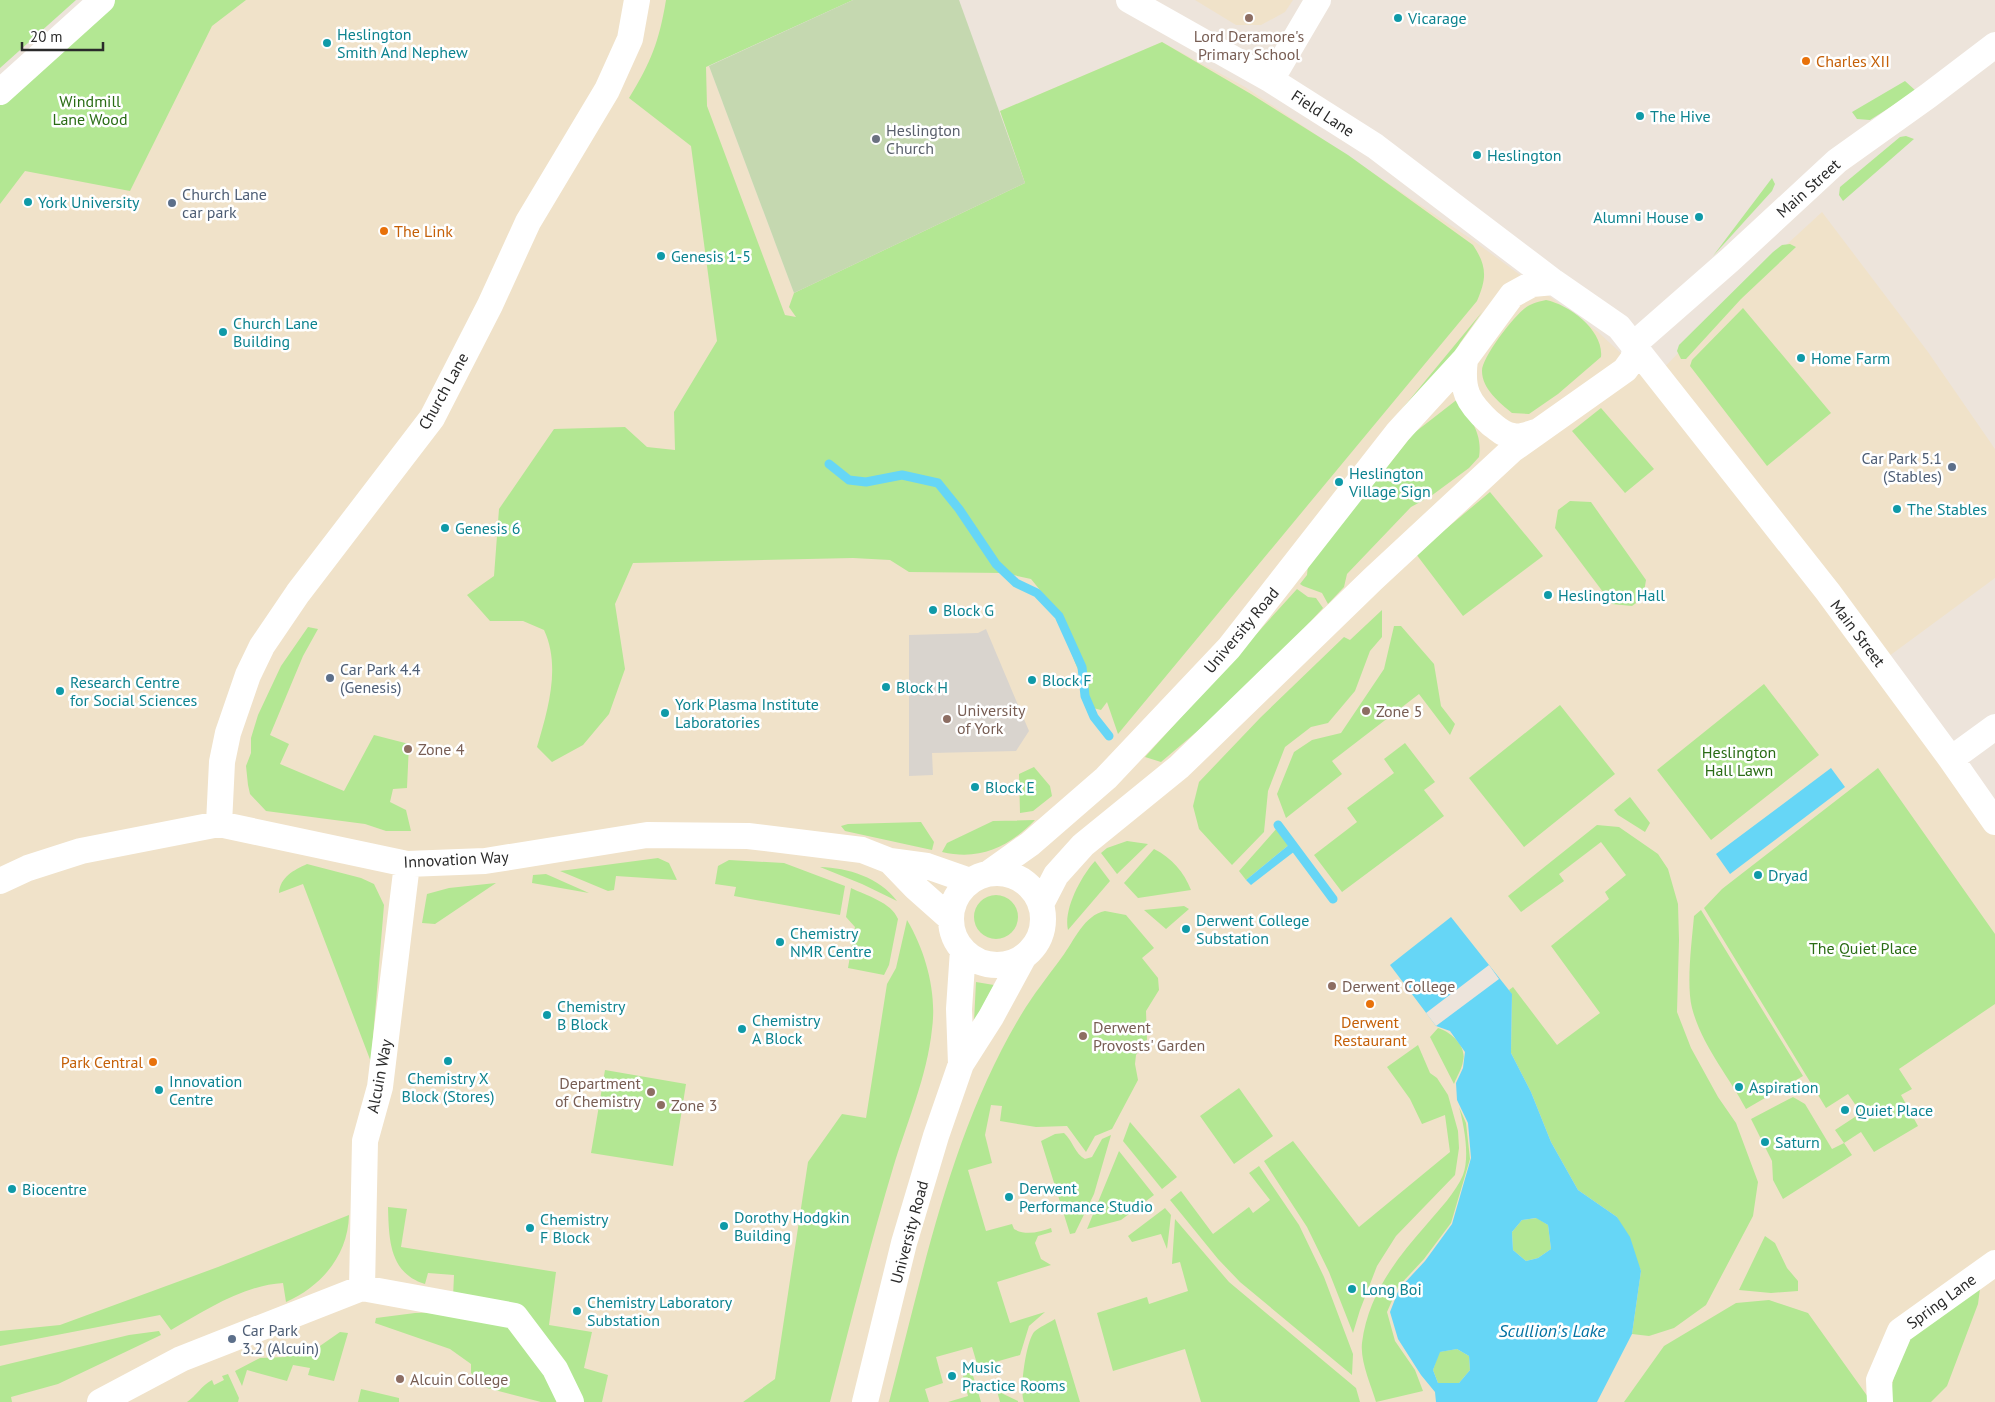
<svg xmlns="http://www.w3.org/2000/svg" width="1995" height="1402" viewBox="0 0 1995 1402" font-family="'PT Sans',sans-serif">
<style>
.education{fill:#f0e2c9}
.green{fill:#b3e793}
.cemetery{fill:#c5d8b0}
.plaza{fill:#d9d4ce}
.water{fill:#66d6f6;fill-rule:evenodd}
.pier{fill:#ede4db}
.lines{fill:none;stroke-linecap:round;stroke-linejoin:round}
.stream{stroke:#66d6f6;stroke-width:9}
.minor{stroke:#fff;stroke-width:26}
.education-dot{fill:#8d6e63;stroke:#fff;stroke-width:2}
.culture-dot{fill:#0f9aa8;stroke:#fff;stroke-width:2}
.food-dot{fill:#e8710a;stroke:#fff;stroke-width:2}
.worship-dot{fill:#6b7280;stroke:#fff;stroke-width:2}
.service-dot{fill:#5c6f8a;stroke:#fff;stroke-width:2}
.labels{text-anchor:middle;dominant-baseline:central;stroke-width:5;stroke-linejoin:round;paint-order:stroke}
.culture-label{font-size:16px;fill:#0d838f;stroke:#fff;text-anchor:start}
.education-label{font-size:16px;fill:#785e54;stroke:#fff;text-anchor:start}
.food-label{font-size:16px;fill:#c56008;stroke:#fff;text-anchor:start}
.park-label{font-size:16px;fill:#2a6c15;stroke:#fff}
.street-label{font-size:16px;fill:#2a2a2a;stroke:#fff}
.worship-label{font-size:16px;fill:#5b616d;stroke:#fff;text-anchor:start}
.service-label{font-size:16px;fill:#4e5e75;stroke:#fff;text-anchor:start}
.water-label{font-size:18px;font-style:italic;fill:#0473a3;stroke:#fff}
</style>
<rect width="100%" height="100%" fill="#ede4db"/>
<path class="education" d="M102 0H827L703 50 794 293 1025 183 1000 111 1162 42 1245 87 1474 241 1598 332 1651 381 1758 271 1822 212 1928 352 1995 449V578L1881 662 1995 822V1402H0V92Z
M1195 0H1293L1285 12 1261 25H1236Z"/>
<path class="green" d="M0 0H76L0 68Z
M105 0H246L212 26 130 191 25 171 0 204V95Z
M666 0H853L706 67 707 106 785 315 796 317 789 307 794 293 1025 183 1000 111 1162 42 1251 94 1348 155 1473 245C1487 266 1487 278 1477 301L1118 734 1107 702 1101 710 1093 708 1053 606 1031 579 1004 573 909 572 890 560 853 558 633 563 615 604 625 669 609 714 583 745 552 762 537 747C548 710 561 666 544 630L523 621H490L467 595 494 576 499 509 554 429 625 427 647 447 675 450 674 412 717 341 691 146 629 98C651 62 659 42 666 0Z
M1905 81 1916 91 1870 120 1857 119 1852 112Z
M1906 136 1914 139 1843 201 1839 195 1840 187 1900 137Z
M1772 178 1775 184 1772 191 1713 256Z
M1790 244 1796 247 1741 299 1686 359H1681L1677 351 1679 345 1773 252 1782 245Z
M1546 300C1570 305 1604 331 1601 357L1558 394 1529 414 1512 413C1500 403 1482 389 1482 371 1482 357 1516 313 1528 306 1533 303 1541 301 1546 300Z
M1743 308 1831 413 1767 466 1690 366 1692 360Z
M1482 312 1460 343 1445 376 1369 449Z
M1459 398C1469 419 1483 432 1479 457L1469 468 1431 496 1411 507 1347 574 1344 587 1328 604 1322 593 1303 586 1300 584 1307 575 1308 565 1414 433Z
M1601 408 1654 469 1625 493 1572 431Z
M1490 492 1543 556 1463 616 1416 554Z
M1570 501 1591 502 1646 580 1643 598 1632 606 1612 604 1555 528 1558 510Z
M1297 589 1308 597 1316 598 1323 608 1253 684 1161 762 1145 757Z
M1382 610V637L1370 651 1355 691 1328 723 1311 727 1285 747 1268 791 1264 832 1232 865 1199 829 1193 806 1199 782 1261 717 1344 637 1350 640Z
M1394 626H1401L1434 664 1441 706 1455 724 1450 735 1419 694 1332 761 1342 774 1286 818 1277 794 1294 752 1312 740 1341 733 1384 669Z
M308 627 318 629 303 656 270 735 289 744 280 764 344 791 374 735 409 744 407 788 393 789 390 802 406 810 411 831H386L365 824 266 811 250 794 248 785 246 766 251 753V738L258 715 281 666Z
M1764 684 1819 755 1711 840 1657 770Z
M1560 705 1615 774 1524 847 1469 778Z
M1405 743 1435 782 1424 790 1444 816 1342 892 1314 855 1357 822 1347 808 1394 773 1384 759Z
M1034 767 1050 786 1052 796 1033 811 1020 813 1019 774Z
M1878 768 1995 934V1004L1899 1069 1912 1089 1901 1095 1918 1126 1874 1152 1861 1132 1844 1143 1852 1155 1783 1199 1773 1180 1772 1161 1751 1119 1793 1097 1805 1104 1832 1149 1844 1143 1835 1130 1861 1113 1848 1094 1826 1108 1704 908 1722 889Z
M1630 797 1650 823 1645 832 1618 815 1614 810Z
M1035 820C1009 847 980 861 942 852L947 843 993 821Z
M921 822 934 842 932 850 845 831 841 826 848 824Z
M1597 825 1619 827 1658 854 1668 869 1678 904 1679 940 1677 1012 1691 1048 1718 1097 1736 1123 1758 1182 1753 1216 1706 1305 1674 1328 1649 1336 1632 1334 1641 1271 1617 1217 1578 1190 1551 1142 1531 1092 1511 1053 1512 995 1509 990 1513 987 1557 1045 1600 1013 1551 946 1609 899 1605 892 1626 875 1601 842 1559 874 1564 881 1521 912 1508 896Z
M1277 828 1290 844 1246 880 1239 871Z
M1127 841 1148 844 1117 874 1101 853 1107 848Z
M1154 849C1172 858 1184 872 1191 890L1138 898 1124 883Z
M658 858 669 863 677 880 616 876 614 890 608 891 560 871Z
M729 860 784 863 845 886 840 915 734 896 736 887 715 884 718 866Z
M1095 861 1110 881 1068 930C1063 909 1082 875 1095 861Z
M307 864 361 878 374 884 384 905 371 1062 303 884 279 893C280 877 294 870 307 864Z
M820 867C848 868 879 877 897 901L862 884Z
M546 874 589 893 532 883 533 875Z
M496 883 435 924 422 923 427 894 449 888Z
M851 888C867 896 891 902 898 919L889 965 884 975 848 968 855 927 846 917Z
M974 917a22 22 0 1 1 44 0a22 22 0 1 1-44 0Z
M1184 906 1189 909 1166 929 1144 910Z
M1701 910 1803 1076 1746 1109C1728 1075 1702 1046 1692 1008 1686 984 1692 940 1694 916Z
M1105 911 1126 915 1154 948 1142 958 1158 978 1159 990 1146 1011 1147 1040 1136 1055 1135 1064 1138 1080 1112 1129 1095 1136 1086 1152 1067 1126 1036 1127 1000 1121 1002 1106 991 1105 985 1135 992 1163 968 1170 986 1231 1012 1224 1014 1229C1025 1236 1040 1232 1051 1228L1052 1232 1038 1236 1035 1243 1041 1259 1051 1265 997 1282 1010 1323 1045 1312 1029 1326 1020 1355 978 1367 972 1347 936 1357 943 1383 925 1389 929 1402H889C924 1270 950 1134 1021 1015 1033 995 1048 976 1062 957 1074 941 1084 915 1105 911Z
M907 920C926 952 937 993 932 1029 927 1077 907 1122 893 1168 870 1245 850 1324 830 1402H743L775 1379 808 1162 842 1114 866 1118 887 984 896 968Z
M976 982 994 985 974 1022Z
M1438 1028C1451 1032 1467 1046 1463 1061 1462 1069 1457 1076 1454 1084L1430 1037Z
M1418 1045 1430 1073 1437 1078 1448 1095 1458 1131 1459 1148 1455 1175 1396 1236 1377 1266 1360 1310 1353 1333 1329 1272 1307 1227 1264 1161 1293 1141 1359 1227 1450 1152 1445 1115 1422 1124 1410 1099 1387 1067Z
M605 1070 686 1084 673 1166 591 1153Z
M1239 1088 1273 1136 1234 1164 1200 1116Z
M1459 1107 1466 1123 1470 1159 1451 1223 1424 1259 1398 1287 1387 1312 1395 1341 1415 1370 1423 1391 1376 1402C1371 1385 1360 1361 1362 1343 1368 1295 1396 1259 1427 1224 1439 1210 1456 1192 1463 1175 1470 1156 1464 1125 1459 1107Z
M1130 1122 1177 1177 1162 1189 1123 1141Z
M1064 1133C1073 1141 1075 1154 1085 1159L1092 1157 1102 1139 1111 1135 1094 1194 1075 1233 1070 1234 1041 1141 1055 1134Z
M1119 1151 1154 1195 1121 1220 1087 1229Z
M1259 1166 1299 1225 1324 1277 1353 1354 1352 1375 1240 1282 1218 1259 1170 1200 1181 1191 1213 1234 1249 1207 1253 1213 1270 1200 1249 1173Z
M388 1207 407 1209 401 1247 556 1272 549 1325 592 1332 584 1368 608 1375 602 1402H579L554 1350 453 1297 454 1275 428 1273 425 1284C389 1273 389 1239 388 1207Z
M1165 1208 1171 1215 1167 1249 1161 1234 1132 1242 1128 1236Z
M349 1215C348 1255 322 1286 286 1302L283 1283C244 1285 204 1311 171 1330L160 1315 0 1346V1331L60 1325 218 1267Z
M1537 1218 1548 1225 1551 1249 1538 1258 1526 1261 1513 1250 1512 1232 1522 1220Z
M1175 1219 1229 1282 1356 1388 1360 1402H1201L1185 1349 1113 1371 1097 1313 1147 1297 1149 1304 1188 1291 1180 1262 1172 1264Z
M1765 1236 1775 1243 1787 1268 1798 1281V1291L1771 1293 1739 1290Z
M1981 1281 1978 1304 1947 1386 1931 1402H1889L1895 1370 1906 1340Z
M1769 1300 1808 1313 1868 1397 1875 1402H1624L1664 1346 1736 1303Z
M441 1312 507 1324 535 1354 557 1402H541L487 1388 471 1373V1364L450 1349 375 1323 376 1318 415 1313Z
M1055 1319 1080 1402H1024C1019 1391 1026 1342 1034 1332 1039 1327 1049 1323 1055 1319Z
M159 1331 161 1335 58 1384 11 1397 12 1402H0V1366L129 1335Z
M340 1332 348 1333 334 1381 308 1375 310 1368 293 1365 287 1381 247 1370 242 1386 235 1371 260 1358 285 1357 317 1348Z
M1457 1349 1469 1356 1470 1370 1459 1383H1438L1433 1370 1439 1352Z
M971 1369 981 1402H948L968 1396 962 1372Z
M228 1374 239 1398 238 1402H187C196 1396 202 1385 212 1380L214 1385 224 1380 222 1376Z
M361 1389 399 1398V1402H358Z
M997 1391 1018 1401V1402H1000Z"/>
<path class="cemetery" d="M853 0H959L1025 183 794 293 709 66Z"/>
<path class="plaza" d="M986 629 1029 731 1016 751 932 753 933 775 909 776V635L978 633Z"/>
<path class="water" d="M1831 768 1845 787 1730 874 1716 854Z
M1290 844 1295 851 1251 885 1246 880Z
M1451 917 1512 994 1511 1053 1531 1092 1551 1142 1578 1190 1617 1217 1630 1237 1641 1271 1632 1334 1597 1402H1436L1435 1392 1421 1375 1398 1339 1390 1312 1399 1289 1425 1261 1452 1224 1471 1158 1468 1123 1457 1100 1456 1083 1463 1068 1465 1052 1450 1031 1436 1026 1390 965ZM1536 1218 1548 1225 1551 1249 1538 1258 1526 1261 1513 1250 1512 1232 1522 1220ZM1457 1349 1469 1356 1470 1370 1459 1383H1438L1433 1370 1440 1352Z"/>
<path class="pier" d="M1489 965 1499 979 1436 1026 1426 1013Z"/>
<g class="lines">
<path class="stream" d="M829 464 849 480 866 482 902 475 938 483 959 509 996 564 1016 583 1037 593 1059 616 1082 667 1085 696 1094 717 1109 736
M1278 825 1333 899"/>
<path class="minor" d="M1129 0 1271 80 1375 146 1554 282 1619 327 1828 592 1951 759 1995 822
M1271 80 1318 0
M0 92 102 0
M1633 345 1730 260 1837 161 1928 96 1995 45
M1465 359C1461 390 1467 402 1490 423 1498 429 1503 435 1513 436 1520 438 1529 434 1536 432
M1951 759 1995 727
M219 824 222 762 228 733 248 675 262 646 298 593 432 418 490 305 528 222 607 90 630 39 637 0
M890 861 915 887 951 919
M989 873 1030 844 1106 778 1229 648 1398 432 1465 359 1512 295 1532 284 1554 282
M951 919a46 46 0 1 1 92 0a46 46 0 1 1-92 0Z
M0 881 28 868 81 851 219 824 407 864 485 861 647 835 748 836 862 850 890 861 927 866 970 881
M1041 904 1056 875 1083 845 1179 767 1373 579 1512 450 1625 370 1633 359 1635 350
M961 1064 959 1009 963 950
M362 1288 365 1141 380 1087 407 864
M100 1402 181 1359 362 1288 515 1316 555 1369 571 1402
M865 1402 904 1243 936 1136 961 1064 991 1017 1023 958
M1880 1402 1879 1380 1900 1331 1995 1263"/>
</g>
<g class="education-dot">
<circle cx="1249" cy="18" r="5"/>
<circle cx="1366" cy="711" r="5"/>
<circle cx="947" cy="719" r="5"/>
<circle cx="408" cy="749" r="5"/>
<circle cx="1332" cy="986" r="5"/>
<circle cx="1083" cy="1036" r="5"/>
<circle cx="651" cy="1092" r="5"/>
<circle cx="661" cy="1105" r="5"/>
<circle cx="400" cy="1379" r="5"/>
</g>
<g class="culture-dot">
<circle cx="1398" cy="18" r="5"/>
<circle cx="327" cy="43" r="5"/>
<circle cx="1640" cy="116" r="5"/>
<circle cx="1477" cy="155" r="5"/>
<circle cx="28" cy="202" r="5"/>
<circle cx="1699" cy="217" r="5"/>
<circle cx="661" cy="256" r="5"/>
<circle cx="223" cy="332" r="5"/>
<circle cx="1801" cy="358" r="5"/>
<circle cx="1339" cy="482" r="5"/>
<circle cx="1897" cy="509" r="5"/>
<circle cx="445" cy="528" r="5"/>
<circle cx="1548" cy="595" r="5"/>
<circle cx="933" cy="610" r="5"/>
<circle cx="1032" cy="680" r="5"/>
<circle cx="886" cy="687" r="5"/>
<circle cx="60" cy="691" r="5"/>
<circle cx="665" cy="713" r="5"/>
<circle cx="975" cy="787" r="5"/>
<circle cx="1758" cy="875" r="5"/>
<circle cx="1186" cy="929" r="5"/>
<circle cx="780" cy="942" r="5"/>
<circle cx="547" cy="1015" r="5"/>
<circle cx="742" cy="1029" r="5"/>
<circle cx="448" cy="1061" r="5"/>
<circle cx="1739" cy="1087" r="5"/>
<circle cx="159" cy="1090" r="5"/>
<circle cx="1845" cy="1110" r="5"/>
<circle cx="1765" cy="1142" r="5"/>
<circle cx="12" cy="1189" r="5"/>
<circle cx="1009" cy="1197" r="5"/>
<circle cx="724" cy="1226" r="5"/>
<circle cx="530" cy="1228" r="5"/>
<circle cx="1352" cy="1289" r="5"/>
<circle cx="577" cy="1311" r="5"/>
<circle cx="952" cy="1376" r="5"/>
</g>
<g class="food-dot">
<circle cx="1806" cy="61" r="5"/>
<circle cx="384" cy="231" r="5"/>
<circle cx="1370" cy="1004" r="5"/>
<circle cx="153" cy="1062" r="5"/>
</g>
<circle class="worship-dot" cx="876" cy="139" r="5"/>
<g class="service-dot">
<circle cx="172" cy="203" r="5"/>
<circle cx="1952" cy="467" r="5"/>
<circle cx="330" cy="678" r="5"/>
<circle cx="232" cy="1339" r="5"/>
</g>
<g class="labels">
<g class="culture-label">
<text x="1408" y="18">Vicarage</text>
<text x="337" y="34">Heslington<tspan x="337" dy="18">Smith And Nephew</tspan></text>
<text x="1650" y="116">The Hive</text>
<text x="1487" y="155">Heslington</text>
<text x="38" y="202">York University</text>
<text x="1689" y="217" text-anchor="end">Alumni House</text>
<text x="671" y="256">Genesis 1-5</text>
<text x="233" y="323">Church Lane<tspan x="233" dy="18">Building</tspan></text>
<text x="1811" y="358">Home Farm</text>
<text x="1349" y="473">Heslington<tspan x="1349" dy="18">Village Sign</tspan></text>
<text x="1907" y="509">The Stables</text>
<text x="455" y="528">Genesis 6</text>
<text x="1558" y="595">Heslington Hall</text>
<text x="943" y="610">Block G</text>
<text x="1042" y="680">Block F</text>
<text x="70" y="682">Research Centre<tspan x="70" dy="18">for Social Sciences</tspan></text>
<text x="896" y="687">Block H</text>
<text x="675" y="704">York Plasma Institute<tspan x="675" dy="18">Laboratories</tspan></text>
<text x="985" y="787">Block E</text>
<text x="1768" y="875">Dryad</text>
<text x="1196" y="920">Derwent College<tspan x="1196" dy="18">Substation</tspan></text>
<text x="790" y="933">Chemistry<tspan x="790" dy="18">NMR Centre</tspan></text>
<text x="557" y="1006">Chemistry<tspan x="557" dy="18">B Block</tspan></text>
<text x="752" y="1020">Chemistry<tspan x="752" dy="18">A Block</tspan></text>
<text x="448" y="1078" text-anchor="middle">Chemistry X<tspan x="448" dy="18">Block (Stores)</tspan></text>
<text x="169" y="1081">Innovation<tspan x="169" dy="18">Centre</tspan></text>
<text x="1749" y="1087">Aspiration</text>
<text x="1855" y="1110">Quiet Place</text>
<text x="1775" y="1142">Saturn</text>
<text x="1019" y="1188">Derwent<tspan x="1019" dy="18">Performance Studio</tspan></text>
<text x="22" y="1189">Biocentre</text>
<text x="734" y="1217">Dorothy Hodgkin<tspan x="734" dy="18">Building</tspan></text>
<text x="540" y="1219">Chemistry<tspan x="540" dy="18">F Block</tspan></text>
<text x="1362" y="1289">Long Boi</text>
<text x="587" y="1302">Chemistry Laboratory<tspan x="587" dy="18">Substation</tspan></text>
<text x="962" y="1367">Music<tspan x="962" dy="18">Practice Rooms</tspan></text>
</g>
<g class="education-label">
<text x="1249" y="36" text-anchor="middle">Lord Deramore's<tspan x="1249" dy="18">Primary School</tspan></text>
<text x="957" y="710">University<tspan x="957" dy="18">of York</tspan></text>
<text x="1376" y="711">Zone 5</text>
<text x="418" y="749">Zone 4</text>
<text x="1342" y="986">Derwent College</text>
<text x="1093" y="1027">Derwent<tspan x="1093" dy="18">Provosts' Garden</tspan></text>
<text x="641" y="1083" text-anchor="end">Department<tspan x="641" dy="18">of Chemistry</tspan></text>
<text x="671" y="1105">Zone 3</text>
<text x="410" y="1379">Alcuin College</text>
</g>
<g class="food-label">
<text x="1816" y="61">Charles XII</text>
<text x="394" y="231">The Link</text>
<text x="1370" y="1022" text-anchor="middle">Derwent<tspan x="1370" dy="18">Restaurant</tspan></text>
<text x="143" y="1062" text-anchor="end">Park Central</text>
</g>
<g class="park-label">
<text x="90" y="101">Windmill<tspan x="90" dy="18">Lane Wood</tspan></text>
<text x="1739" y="752">Heslington<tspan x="1739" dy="18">Hall Lawn</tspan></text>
<text x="1863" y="948">The Quiet Place</text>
</g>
<g class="street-label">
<text transform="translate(1323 113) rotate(33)">Field Lane</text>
<text transform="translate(1808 188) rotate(-42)">Main Street</text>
<text transform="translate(443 391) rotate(-61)">Church Lane</text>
<text transform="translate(1241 630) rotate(-50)">University Road</text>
<text transform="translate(1858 633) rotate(53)">Main Street</text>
<text transform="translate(456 859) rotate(-3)">Innovation Way</text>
<text transform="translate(379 1076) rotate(-79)">Alcuin Way</text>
<text transform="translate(909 1232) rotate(-75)">University Road</text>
<text transform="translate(1941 1301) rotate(-36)">Spring Lane</text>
</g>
<g class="worship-label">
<text x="886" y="130">Heslington<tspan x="886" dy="18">Church</tspan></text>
</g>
<g class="service-label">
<text x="182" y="194">Church Lane<tspan x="182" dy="18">car park</tspan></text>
<text x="1942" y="458" text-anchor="end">Car Park 5.1<tspan x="1942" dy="18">(Stables)</tspan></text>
<text x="340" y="669">Car Park 4.4<tspan x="340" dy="18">(Genesis)</tspan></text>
<text x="242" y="1330">Car Park<tspan x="242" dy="18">3.2 (Alcuin)</tspan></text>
</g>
<g class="water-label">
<text x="1552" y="1330">Scullion's Lake</text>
</g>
</g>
<path d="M22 42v8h81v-8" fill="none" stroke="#2a2a2a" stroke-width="2.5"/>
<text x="30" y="42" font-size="15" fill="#2a2a2a" stroke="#ffffff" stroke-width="4" paint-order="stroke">20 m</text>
</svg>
